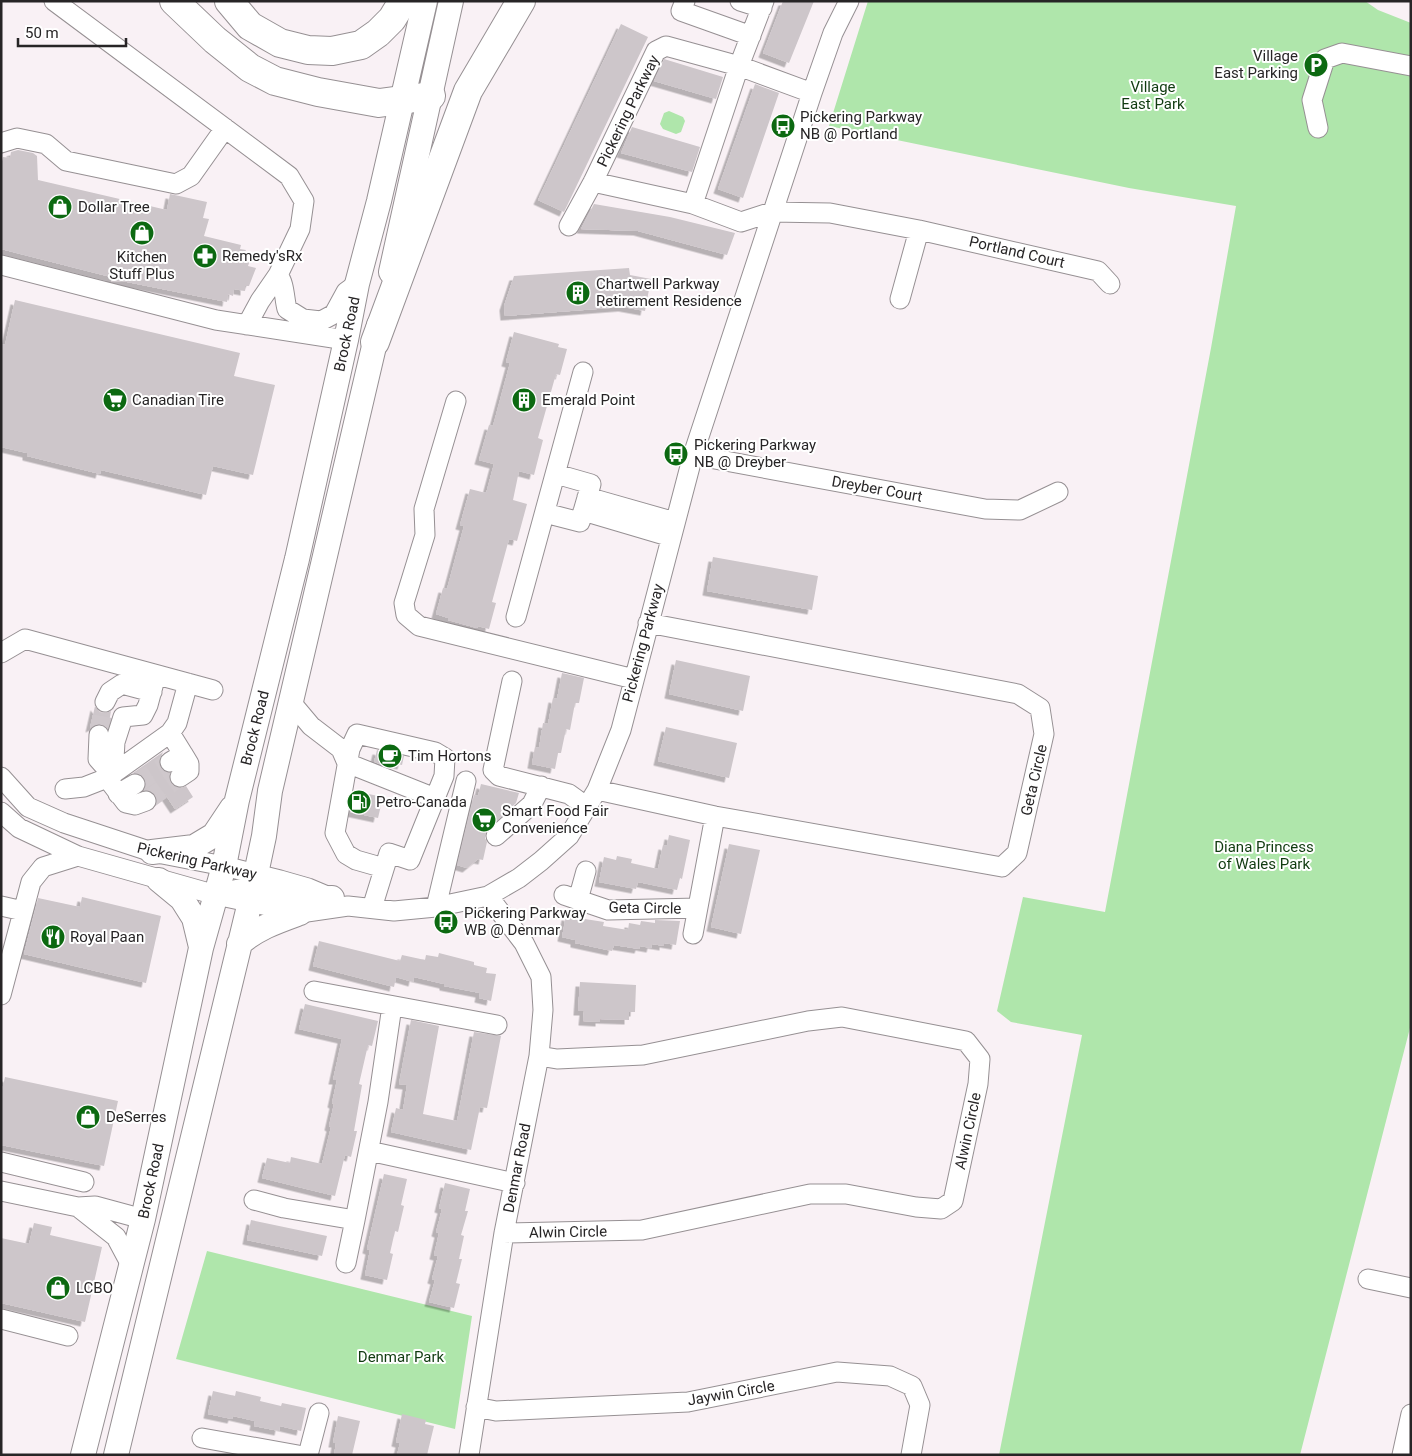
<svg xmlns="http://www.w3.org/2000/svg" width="1412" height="1456" viewBox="0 0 1412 1456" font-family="Roboto,sans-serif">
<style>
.green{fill:#afe6ab}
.building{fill:#cdc6ca;filter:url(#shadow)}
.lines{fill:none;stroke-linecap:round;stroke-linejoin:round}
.minor-tunnel{stroke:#cfc8cc;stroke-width:19;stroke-dasharray:19 9;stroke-linecap:butt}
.minor-casing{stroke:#969093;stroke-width:21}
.major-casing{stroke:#969093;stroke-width:26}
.highway-casing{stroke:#969093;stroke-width:30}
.minor{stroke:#fff;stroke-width:19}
.major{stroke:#fff;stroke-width:24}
.highway{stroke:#fff;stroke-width:28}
.labels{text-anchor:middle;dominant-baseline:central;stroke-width:4;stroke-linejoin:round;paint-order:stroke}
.poi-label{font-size:15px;fill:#272526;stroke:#fff;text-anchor:start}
.park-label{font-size:15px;fill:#103b10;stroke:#fff}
.street-label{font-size:15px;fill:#272526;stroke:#fff}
</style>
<defs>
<filter id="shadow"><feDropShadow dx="-4.5" dy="4.5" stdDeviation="0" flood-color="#0004"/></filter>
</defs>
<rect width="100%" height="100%" fill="#f9f1f5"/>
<path class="green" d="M868 1H1365L1378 10 1411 23V1024L1300 1455H999L1082 1035 1011 1022 997 1011 1023 897 1105 912 1211 348 1236 206 1129 188 829 126Z
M669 111 683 117 685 121 681 132 676 134 663 129 660 124 664 113Z
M207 1251 472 1316 455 1429 176 1359Z"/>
<path class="building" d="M783 1H814L789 63 763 53Z
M621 24 648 37 564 212 538 200Z
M664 59 723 77 716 99 654 81Z
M755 84 779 93 743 198 718 189Z
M632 127 700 147 692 172 621 153Z
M18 150 33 153 37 156 38 180 167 210 170 194 207 202 203 218 209 219 204 236 241 245 240 249 246 250 241 259 250 260 248 266 256 268 249 286H245V291L234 289 233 296 228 294 227 302 122 281 113 282 111 281V277L1 249V166L3 157 10 158 11 152Z
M594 204 670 217 735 233 727 255 638 231 581 229Z
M629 268 630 275 651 279 645 311 623 307 505 316 504 306 514 276Z
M15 300 240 353 234 376 275 385 253 475 213 466 206 495 101 470 100 474 27 456V453L1 447V344L5 345Z
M514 332 559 344 558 347 567 349 560 375 556 374 538 438 543 440 534 475 519 471 513 500 527 504 517 541 509 539 492 602 496 603 489 629 478 626 477 628 448 620V618L436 614 443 588 447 589 464 526 460 525 470 489 486 493 487 490 494 464 479 460 489 425 493 426 510 363 506 362Z
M713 557 818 576 812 610 707 591Z
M676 660 750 676 743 711 669 694Z
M562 673 584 678 579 703H575L570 730 566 729 561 753H558L555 769 532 764 535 747 539 748 543 723 548 724 553 698 557 699Z
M95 706 100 712 106 713 111 711 108 728 99 724 90 728Z
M666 727 737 743 729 778 658 761Z
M377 750 404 756 402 765 389 762 388 767 374 762Z
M163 752 159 762 161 768 170 773 169 778 171 784 175 787 180 788 186 786 193 797 175 809 165 794 157 799 153 792 144 790 146 784 144 778 140 774 133 773Z
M481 784 519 793 516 803 486 832 485 838 487 842 483 860 478 859 467 868 457 865 474 795 478 796Z
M354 791 383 797 378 818 350 812Z
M669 835 690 840 682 879 680 878 677 890 638 882 636 889 599 882 604 857 616 860 617 856 632 859 631 863 658 869 663 845 667 846Z
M729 844 760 850 741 934 711 927Z
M82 897 161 916 146 983 24 954 38 898 80 907Z
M566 916 604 922 603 926 628 930 629 923 640 925 641 921 655 923V920L680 921 676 945 664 943V946L652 944 651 948 640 946 639 949 614 945 612 951 575 943V940L562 937Z
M319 941 400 961 402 955 425 960 426 955 438 957 439 953 474 962V965L487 968 486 973 496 974 491 1001 479 998 480 993 444 986V984L414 977 413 982 396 977 394 987 313 966Z
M580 982 636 985 635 1012H629V1020L600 1019V1022L583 1021 584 1011H578Z
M305 1004 378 1021 372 1046 368 1045 359 1084 362 1085 354 1131H357L351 1157 345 1155 335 1196 262 1178 267 1158 290 1163 291 1157 322 1164 331 1127 329 1126 334 1104 332 1103 337 1080H333L342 1039 299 1029Z
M411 1020 439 1026 423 1114 457 1121 474 1032 501 1036 487 1108 480 1107 471 1150 391 1132 396 1108 403 1110 407 1085 399 1084Z
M5 1077 118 1101 104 1166 1 1145V1095Z
M384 1174 407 1179 401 1205 404 1206 398 1232 395 1231 390 1253 393 1254 387 1280 365 1275 370 1250 367 1249Z
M445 1183 470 1189 465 1211H468L461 1235 464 1236 459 1259H462L456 1283 460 1284 454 1308 429 1302 435 1280 432 1279 438 1256 434 1255 439 1233 436 1232 442 1209 439 1208Z
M251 1220 327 1236 322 1256 247 1240Z
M34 1223 52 1227 50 1235 102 1247 85 1322 1 1303V1238L29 1244Z
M213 1391 235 1396 236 1391 261 1397 260 1401 281 1406 282 1403 306 1408 301 1431 280 1426 279 1431 254 1426 255 1421 233 1416 232 1419 208 1414Z
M402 1414 426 1420 425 1424 434 1426 427 1455H397L400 1443 396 1442Z
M338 1416 360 1421 352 1455H334L336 1443H333Z"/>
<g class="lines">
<path class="minor-tunnel" d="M99 735 105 702
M135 784 170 762
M146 801 180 777"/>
<defs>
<path id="minor" d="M54 1 289 176 304 201 300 229 278 275
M685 1 681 11 751 36
M740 1 762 8
M764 1 739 66 812 93
M1318 128 1312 100 1325 59 1342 53 1411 66
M1 143 17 138 46 144 66 161 176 184 191 176 225 128
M593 182 693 204 741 222 772 212 830 213 919 230 1098 271 1110 284
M569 226 593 182 656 51 666 46 739 66 693 204
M1 265 216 320 346 340
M900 299 919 230
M247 325 260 301 278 275C285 284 284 298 287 309L303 319 321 321 334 314 346 292 357 284
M456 401 424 509 425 535 404 603 406 615 419 626 634 679
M693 455 985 509 1020 510 1058 492
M587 497 675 522
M583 511 671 537
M545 513 580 522 591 484 556 474
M516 617 583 372
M1 653 25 639 213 690
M512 681 493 770 499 776 569 794 587 807
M290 701 311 726 341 749 347 763 435 798
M105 702 110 692 122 684 152 692
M170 733 183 754 170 762
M99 735 98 759 106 768 107 778 126 803 135 805 146 801
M106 768 114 759 115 742 123 717 143 715 148 705 156 675
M1 777 28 807 64 823 152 852 224 866 280 880 308 888 327 896
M180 777 189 771V764L183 754
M65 789 84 787 107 778 170 733 177 723 188 683
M597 790 715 816 1002 867 1017 853 1044 734 1040 708 1018 694 648 623
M118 794 135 784
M1 812 19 828 78 856 216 895 300 913 348 906 394 911 436 907 488 896 519 878 541 861 569 836 597 790 621 730 693 455 812 93 833 33 849 1
M496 836 532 804 541 786
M564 895 608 910 698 908
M578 900 586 871
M1 906 23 911
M436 907 466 781
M372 908 389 853 410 860 444 776 445 758 435 752 357 734 350 749 335 833 346 854 356 860 384 868
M693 934 715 816
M314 991 497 1025
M1 995 31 882 43 867 78 856
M369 1151 515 1183
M1 1162 84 1182
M1 1191 78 1207 95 1206 143 1219
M254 1200 284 1208 355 1220 378 1102 392 1006
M78 1207 116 1237 131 1265
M504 1233 642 1230 810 1194H846L916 1207 941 1209 953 1201 978 1084 980 1059 966 1041 842 1017 808 1021 643 1055 557 1059 539 1056
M346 1263 355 1220
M1368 1279 1411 1288
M1 1319 68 1336
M476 1407 496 1411 688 1402 837 1372 890 1376 912 1386 920 1405 911 1455
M202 1438 298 1455
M308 1455 319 1413
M469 1455 504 1233 539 1056 543 1010 541 977 524 943 488 896
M1402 1455 1411 1414"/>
<path id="major" d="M391 272 451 1
M152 852 194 847 214 835 232 808
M159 880 182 899 194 918 201 947
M237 892 253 890 306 899 332 898
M239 944C257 928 278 921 300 913
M83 1455 143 1219 201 948 224 866 237 800 297 559 346 340 357 284 379 201 425 1
M116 1455 250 902 264 836 270 791 379 325"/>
<path id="highway" d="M174 1 215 40 250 68 275 81 318 92 379 103 431 96
M229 1 250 26 280 43 308 50 332 51 361 45 378 33 392 19 403 1
M375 342 468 91 521 1"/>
</defs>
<use href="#minor" class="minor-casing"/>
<use href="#major" class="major-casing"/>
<use href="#highway" class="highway-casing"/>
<use href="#minor" class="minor"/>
<use href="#major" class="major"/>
<use href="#highway" class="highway"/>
</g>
<defs>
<symbol id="parking-disc" viewBox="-11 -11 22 22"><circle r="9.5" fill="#0c6911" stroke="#fff"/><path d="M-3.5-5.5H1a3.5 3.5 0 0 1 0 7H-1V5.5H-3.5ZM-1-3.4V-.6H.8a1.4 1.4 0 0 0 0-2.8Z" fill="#fff"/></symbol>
<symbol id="bus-disc" viewBox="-11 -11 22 22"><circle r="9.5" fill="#0c6911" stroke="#fff"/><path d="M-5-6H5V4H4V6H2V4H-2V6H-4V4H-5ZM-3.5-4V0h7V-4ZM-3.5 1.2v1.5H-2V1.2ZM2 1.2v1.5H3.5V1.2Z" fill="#fff"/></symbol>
<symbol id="shop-disc" viewBox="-11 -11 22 22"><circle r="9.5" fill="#0c6911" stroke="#fff"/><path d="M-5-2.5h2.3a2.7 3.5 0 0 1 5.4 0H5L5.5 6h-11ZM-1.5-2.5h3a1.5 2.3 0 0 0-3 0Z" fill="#fff"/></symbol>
<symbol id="pharmacy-disc" viewBox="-11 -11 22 22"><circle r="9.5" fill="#0c6911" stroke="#fff"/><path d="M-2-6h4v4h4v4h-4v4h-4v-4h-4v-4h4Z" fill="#fff"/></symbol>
<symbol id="building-disc" viewBox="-11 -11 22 22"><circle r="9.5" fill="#0c6911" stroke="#fff"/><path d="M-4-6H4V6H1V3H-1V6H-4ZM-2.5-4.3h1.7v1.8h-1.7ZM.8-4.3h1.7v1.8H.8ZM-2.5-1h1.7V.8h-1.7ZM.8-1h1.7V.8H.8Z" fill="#fff"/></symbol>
<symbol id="supermarket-disc" viewBox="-11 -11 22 22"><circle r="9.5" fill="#0c6911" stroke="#fff"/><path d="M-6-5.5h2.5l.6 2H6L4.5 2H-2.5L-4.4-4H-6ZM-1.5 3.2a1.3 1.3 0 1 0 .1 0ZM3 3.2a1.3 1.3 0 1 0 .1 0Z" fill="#fff"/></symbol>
<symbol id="cafe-disc" viewBox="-11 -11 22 22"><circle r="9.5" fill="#0c6911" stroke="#fff"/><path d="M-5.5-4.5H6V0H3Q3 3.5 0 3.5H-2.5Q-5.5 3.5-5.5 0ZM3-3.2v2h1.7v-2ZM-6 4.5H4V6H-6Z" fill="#fff"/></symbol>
<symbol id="fuel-disc" viewBox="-11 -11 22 22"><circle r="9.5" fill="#0c6911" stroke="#fff"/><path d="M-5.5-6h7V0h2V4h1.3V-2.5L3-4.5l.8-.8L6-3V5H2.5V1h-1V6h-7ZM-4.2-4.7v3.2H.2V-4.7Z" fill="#fff"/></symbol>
<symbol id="restaurant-disc" viewBox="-11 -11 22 22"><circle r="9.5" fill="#0c6911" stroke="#fff"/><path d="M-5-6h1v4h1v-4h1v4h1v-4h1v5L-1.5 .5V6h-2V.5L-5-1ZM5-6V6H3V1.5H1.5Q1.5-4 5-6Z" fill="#fff"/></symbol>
</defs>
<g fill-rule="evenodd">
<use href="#parking-disc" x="1302" y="51" width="28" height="28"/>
<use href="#bus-disc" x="769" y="112" width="28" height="28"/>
<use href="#shop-disc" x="46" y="193" width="28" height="28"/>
<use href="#shop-disc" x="128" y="219" width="28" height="28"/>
<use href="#pharmacy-disc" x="191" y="242" width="28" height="28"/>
<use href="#building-disc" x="564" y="279" width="28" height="28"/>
<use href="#supermarket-disc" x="101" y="386" width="28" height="28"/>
<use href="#building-disc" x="510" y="386" width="28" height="28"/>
<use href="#bus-disc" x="662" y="440" width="28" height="28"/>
<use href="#cafe-disc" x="376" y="742" width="28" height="28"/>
<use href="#fuel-disc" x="345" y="788" width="28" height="28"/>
<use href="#supermarket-disc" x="470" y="806" width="28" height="28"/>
<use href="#bus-disc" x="432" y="908" width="28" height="28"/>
<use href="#restaurant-disc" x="39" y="923" width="28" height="28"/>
<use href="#shop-disc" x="74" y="1103" width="28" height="28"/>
<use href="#shop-disc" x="44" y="1274" width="28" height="28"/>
</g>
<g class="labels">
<g class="poi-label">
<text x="1298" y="56" text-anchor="end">Village<tspan x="1298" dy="17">East Parking</tspan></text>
<text x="800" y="117">Pickering Parkway<tspan x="800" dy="17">NB @ Portland</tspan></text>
<text x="78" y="207">Dollar Tree</text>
<text x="222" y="256">Remedy'sRx</text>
<text x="142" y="257" text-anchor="middle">Kitchen<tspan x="142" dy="17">Stuff Plus</tspan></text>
<text x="596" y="284">Chartwell Parkway<tspan x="596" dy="17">Retirement Residence</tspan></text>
<text x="132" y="400">Canadian Tire</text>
<text x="542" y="400">Emerald Point</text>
<text x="694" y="445">Pickering Parkway<tspan x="694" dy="17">NB @ Dreyber</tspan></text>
<text x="408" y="756">Tim Hortons</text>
<text x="376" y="802">Petro-Canada</text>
<text x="502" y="811">Smart Food Fair<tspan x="502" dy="17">Convenience</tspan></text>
<text x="464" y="913">Pickering Parkway<tspan x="464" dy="17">WB @ Denmar</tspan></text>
<text x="70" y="937">Royal Paan</text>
<text x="106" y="1117">DeSerres</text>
<text x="76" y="1288">LCBO</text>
</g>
<g class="park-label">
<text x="1153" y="87">Village<tspan x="1153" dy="17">East Park</tspan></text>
<text x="1264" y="847">Diana Princess<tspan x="1264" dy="17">of Wales Park</tspan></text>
<text x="401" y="1357">Denmar Park</text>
</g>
<g class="street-label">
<text transform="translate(628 111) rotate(-64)">Pickering Parkway</text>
<text transform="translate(1017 252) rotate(13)">Portland Court</text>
<text transform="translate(347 334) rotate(-78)">Brock Road</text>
<text transform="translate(877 489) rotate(10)">Dreyber Court</text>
<text transform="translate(643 643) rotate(-75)">Pickering Parkway</text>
<text transform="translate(255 728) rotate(-76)">Brock Road</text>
<text transform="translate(1034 780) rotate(-77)">Geta Circle</text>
<text transform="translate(197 861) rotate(13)">Pickering Parkway</text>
<text transform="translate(645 908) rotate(1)">Geta Circle</text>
<text transform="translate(968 1131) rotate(-78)">Alwin Circle</text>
<text transform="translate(517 1168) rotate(-79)">Denmar Road</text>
<text transform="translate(151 1181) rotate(-78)">Brock Road</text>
<text transform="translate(568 1232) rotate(-1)">Alwin Circle</text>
<text transform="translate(731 1393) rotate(-10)">Jaywin Circle</text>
</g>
</g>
<rect width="1412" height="1456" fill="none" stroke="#272526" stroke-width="5"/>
<path d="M18 38v8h108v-8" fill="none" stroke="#272526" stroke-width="2.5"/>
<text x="25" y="38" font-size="15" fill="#272526" stroke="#ffffff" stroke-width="4" paint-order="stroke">50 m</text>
</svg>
